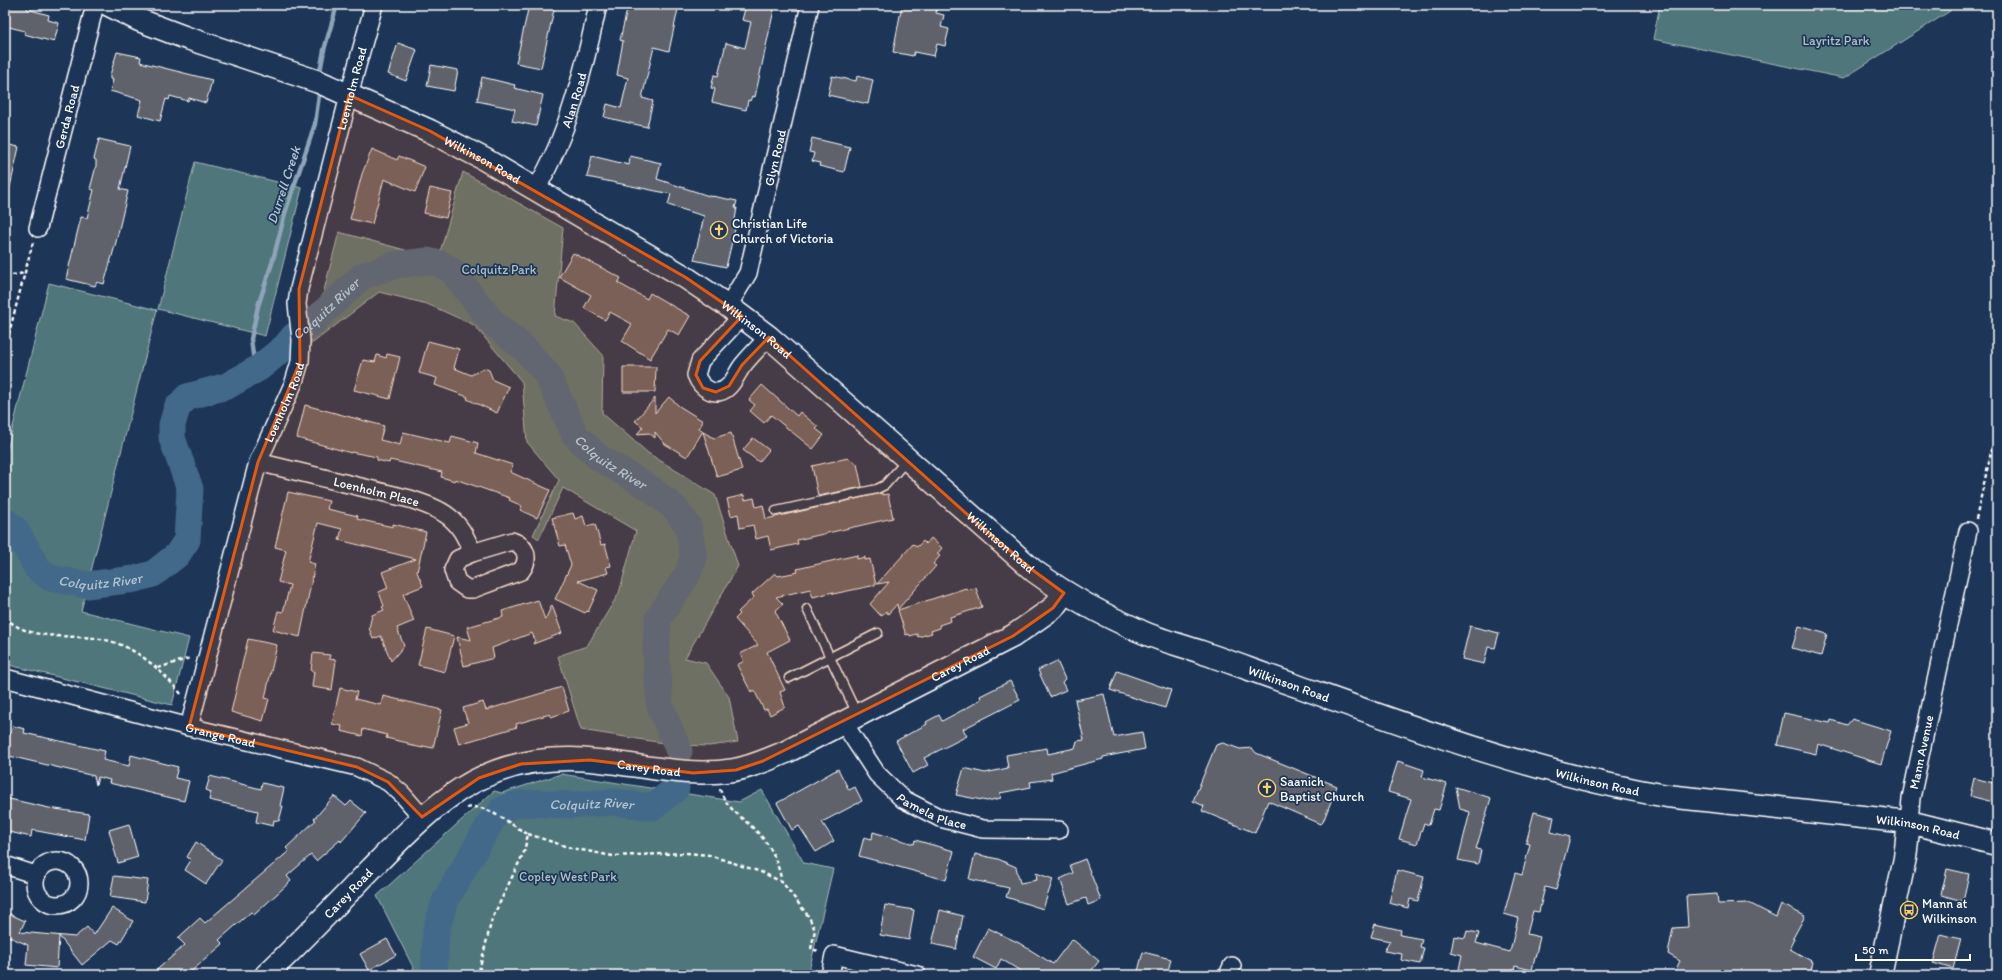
<svg xmlns="http://www.w3.org/2000/svg" width="2002" height="980" viewBox="0 0 2002 980" font-family="Itim,sans-serif">
<style>
.park{fill:#4f767a;stroke:#a7babc}
.lines{fill:none;stroke-linecap:round;stroke-linejoin:round}
.stream{stroke:#8ea5b9;stroke-width:4.5}
.river{stroke:#43698a;stroke-width:27}
.building{fill:#5f626a;stroke:#fff}
.lane-casing{stroke:#fff;stroke-width:11}
.street-casing{stroke:#fff;stroke-width:20}
.secondary-casing{stroke:#fff;stroke-width:25}
.path{stroke:#fff;stroke-width:2.5;stroke-dasharray:4 3;stroke-linecap:butt}
.lane{stroke:#1d3557;stroke-width:8}
.street{stroke:#1d3557;stroke-width:17}
.secondary{stroke:#1d3557;stroke-width:22}
.marked{fill:#e8590c;fill-opacity:0.2;stroke:#e8590c;stroke-width:3;stroke-linejoin:round}
.labels{text-anchor:middle;dominant-baseline:central;stroke-width:3.5;stroke-linejoin:round;paint-order:stroke}
.park-label{font-size:13px;fill:#b0c1c3;stroke:#1d3557}
.street-label{font-size:13px;fill:#fff;stroke:#1d3557}
.poi-label{font-size:13px;fill:#fff;stroke:#1d3557;text-anchor:start}
.water-label{font-size:14px;font-style:italic;fill:#b4c3d0;stroke:#1d3557}
</style>
<rect width="100%" height="100%" fill="#1d3557"/>
<filter id="ink" filterUnits="userSpaceOnUse"><feTurbulence type="fractalNoise" baseFrequency=".025" numOctaves="2"/><feDisplacementMap in="SourceGraphic" scale="8" xChannelSelector="R" yChannelSelector="G"/><feConvolveMatrix kernelMatrix="1 2 1 2 8 2 1 2 1" color-interpolation-filters="sRGB"/></filter>
<g filter="url(#ink)">
<path class="park" d="M1660 5H1952L1950 11 1844 78 1653 39Z
M195 162 302 188 265 336 158 309Z
M463 172 563 228 555 316 574 323 603 355 602 413 648 453 715 495 738 566 685 658 706 663 729 697 738 742 709 746 676 745 581 730 558 656 587 646 619 593 636 531 563 488 539 539 533 535 559 480 527 442 522 382 474 325 427 304 379 292 310 345 339 232 438 259Z
M49 283 157 310 81 611 189 638 172 705 5 664V458Z
M561 774 739 802 762 790 804 863 833 869 808 975H417L377 896 494 791 502 793Z"/>
<g class="lines">
<path class="stream" d="M319 77 324 50 337 5
M255 370 251 339 258 306 273 260 285 213 315 124 320 88"/>
<g class="river">
<path id="s1" d="M5 521 16 530 37 568 50 578 87 585 135 579 153 574 177 555 187 540 190 489 172 438V425L177 408 187 397 227 386 259 368 286 346 294 336 311 324 362 276 395 265 427 261 441 264 453 272 492 322 525 349 547 374 575 435 598 457 651 489 676 509 688 526 694 557 687 575 658 619 656 652 660 706 679 751"/>
<path id="s2" d="M502 810 516 804 535 803 570 805 613 802 653 807 676 788"/>
<path d="M434 975 436 930 446 899 492 820"/>
</g>
</g>
<path class="building" d="M5 5H28L27 9 49 15 48 20 59 23 54 42 24 34 25 31 5 26Z
M529 5H555L541 68 516 63Z
M628 5H672V7L678 9 669 51 654 47 642 98 653 101 647 127 604 117 607 104 621 108 628 78 617 75 623 41 620 40Z
M746 5H775L755 97 752 96 750 101 748 100 746 110 712 102 715 89 711 88 714 75 718 76 726 43 745 48 751 22 742 20Z
M902 5H925L937 8 936 13 944 15 941 27 949 29 945 46 937 44 934 56 914 52 913 56 893 52Z
M398 43 417 50 406 81 388 74Z
M117 52 141 57 140 62 212 80 206 103 189 98 188 101 170 96 169 100 166 99 160 121 138 115 142 100 110 91 113 80 110 79V75Z
M431 65 458 70 454 91 427 86Z
M832 76 856 81 857 76 873 80 868 104 828 95Z
M482 77 515 85 514 88 543 95 536 126 512 121 515 109 477 101Z
M812 138 850 147 844 172 819 166 820 163 812 161 814 153 809 152Z
M99 139 130 146 120 189 128 191 116 242 104 284 97 282 95 286 66 279 81 217 87 218 94 190 90 189 96 166V160L94 159Z
M5 144 19 147 10 187 5 186Z
M372 149 397 160 399 156 425 167 415 192 384 179 372 224 350 219 362 174Z
M592 156 629 165 630 156 661 163 657 179 712 197V196L737 201 735 208H737L734 225H736L726 267 694 260 704 216 668 205 671 194 587 177Z
M430 188 452 193 446 218 424 213Z
M573 253 621 278 618 283 647 299 650 293 690 316 679 335 668 329 650 359 622 341 632 324 610 312 605 320 584 308 591 295 559 277Z
M428 341 459 349 454 368 471 375 484 368 489 370 493 380 509 387 497 413 467 399 468 397 435 385 437 378 419 373Z
M387 354 400 357 390 399 354 390 363 360 375 362 377 355 386 358Z
M623 367H656L655 392H623Z
M762 385 797 416 800 412 818 427 816 429 824 435 813 449 771 415 764 423 750 411 755 405 749 400Z
M669 397 679 406 703 421 699 429 703 431 687 457 665 444 655 432V438L649 433 637 434 643 427 635 421 655 398V413Z
M305 405 384 426 380 440 400 445 403 432 450 443 452 436 478 443 476 453 513 465 510 472 550 490 537 518 520 510 522 506 509 500 510 498 455 479V481L441 477 442 472 390 460 389 463 377 460V457L351 452V453L297 438Z
M703 432 714 438 731 433 742 470 717 477Z
M753 438 769 450 759 462 743 450Z
M848 458 857 464 862 487 818 496 812 466Z
M288 492 329 501 327 509 358 516 357 519 393 527V524L426 532 417 572 423 586 403 594 414 621 397 628 404 646 391 661 381 636 373 639 369 628 372 615 384 610 382 607 384 606 379 592 388 588 382 572 416 559 339 540 342 529 318 523 308 562 315 564 300 637 273 630 278 611 283 612 290 585 278 582 286 550 275 547Z
M882 493V495L888 494 893 518 797 540 798 544 771 550 768 536 756 539 753 525 740 528 738 514 731 516 727 499 744 495 745 500 754 498 756 507 763 505 766 519Z
M573 513 575 519 583 516 586 526 595 524 601 545 605 544 611 566 606 567 608 573 578 581 598 590 588 612 587 611 585 613 555 599 571 565 565 545 560 546 552 518Z
M931 538 942 548 937 554 940 556 933 564 936 566 898 609 897 604 888 614 886 611 882 616 880 615 870 604 889 582 877 584 913 544 917 547 923 541 926 544Z
M857 555V559L865 557V560L870 559 876 585 833 594V592L813 597 810 589 776 597 783 604 775 611 790 640 767 652 785 690 780 692 785 707 770 715 767 709 764 710 754 690 751 692 737 665 744 661 740 654 758 645 735 619 740 614 738 612 754 597 752 594 775 573 778 576 798 572 797 569Z
M966 588 967 590 976 588 982 607 950 617 951 621 939 625 940 628 931 631 932 633 918 637 917 634 910 636 909 634 906 635 898 610Z
M538 600 545 620 552 605 562 633 533 644 535 640 532 633 492 648 494 658 464 666 457 637 471 640 467 627 503 617 502 611Z
M1470 626 1499 633 1495 648 1488 647 1484 664 1462 659Z
M1799 626 1827 634 1821 656 1792 648Z
M427 629 454 636 445 672 418 665Z
M248 639 277 645 265 698 269 699 263 721 231 712Z
M313 653 330 655 329 659 336 660 332 690 312 687 314 671H311Z
M1057 661 1065 679 1062 682 1066 690 1050 697 1038 670Z
M1117 671 1171 690 1165 708 1110 690Z
M1010 681 1020 700 963 729 967 736 924 758 928 765 913 773 896 741 927 724 926 722 939 715 942 721 972 705 981 699 980 696Z
M562 687 569 711 551 717 550 714 516 724 517 727 459 744 454 727 468 723 463 708 483 702 486 710Z
M340 688 357 692 355 699 381 705 383 696 442 710 433 748 423 746V748L408 745V743L386 738 387 735 363 729 362 736 341 731 342 726 332 724Z
M1104 694 1114 737 1142 732 1145 749 1103 757V759L1051 773 1052 779 1030 782 1031 787 1000 793 1001 798 987 801 956 795 964 768 985 773 1008 768 1006 755 1047 748 1048 754 1075 748 1077 741 1084 740 1075 700Z
M1784 713 1830 723 1831 720 1847 725 1852 719 1891 731 1881 764 1818 744 1816 754 1777 745Z
M13 726 25 729 24 733 105 751 103 760 129 766 131 755 178 767 175 778 189 781 184 801 109 783 110 780 98 777 96 785 94 776 5 755V734L10 735Z
M1223 743 1240 749 1252 748 1256 753 1337 786 1323 822 1321 824 1268 801 1255 833 1202 811 1204 806 1193 801 1216 745Z
M1398 761 1424 770 1422 777 1447 784 1439 810 1434 809 1429 825 1424 823 1417 844 1399 839 1411 799 1388 792Z
M838 769 849 790 855 787 862 801 822 822 834 841 816 852 799 826 792 830 777 803Z
M210 776 261 789 262 783 284 788 280 806H283L279 821 274 820 273 826 256 822 258 811 209 800 211 792 206 790Z
M1974 778 1997 784V803L1970 796Z
M1456 787 1491 798 1476 849 1481 850 1478 864 1458 860 1470 812 1460 809Z
M334 796 346 806 351 801 366 813 341 842 340 840 316 861 311 855 287 876 291 881 254 915 251 912 219 940 223 944 187 975H151L185 945 178 938 200 918 205 923 289 851 286 848 316 820 314 819Z
M5 798 49 808 89 814 85 840 32 830 31 837 5 831Z
M1534 812 1554 817 1551 832 1570 837 1556 890 1545 887 1539 912 1533 911 1527 934 1540 937 1532 970 1515 966 1513 975H1460L1461 970 1459 969 1462 955 1451 952 1454 936 1465 938 1467 931 1479 933 1476 943 1510 952 1518 918 1504 914 1515 873 1522 875 1530 844 1526 843Z
M129 824 138 857 118 863 109 830Z
M873 832 914 844 915 840 954 851 946 880 859 856 864 837 872 839Z
M196 842 222 860 206 884 185 870 191 860 187 857Z
M975 854 998 859 1016 867 1020 883 1037 880 1036 873 1053 879 1043 909 1006 897 1009 888 969 879Z
M1085 859 1101 900 1088 905 1086 898 1069 904 1060 879 1073 873 1070 865Z
M1947 869 1969 874 1963 901 1941 895Z
M1397 870 1424 877 1418 901 1410 899 1408 908 1389 903Z
M114 876 148 880 145 902 110 897Z
M1717 894 1718 904 1749 903 1776 917 1781 904 1805 916 1793 938 1795 939 1790 949 1813 962 1810 975H1673L1680 961 1668 954 1673 928 1688 927 1686 896Z
M885 905 914 910 909 940 880 935Z
M112 908 133 921 119 944 112 940 82 965 59 936 57 968 26 965 28 945 5 935V912L25 921 20 932 75 937 87 927 94 935Z
M940 910 963 916 956 949 932 944Z
M1375 924 1401 930 1400 935 1422 939 1420 947 1424 948 1420 964 1401 960 1402 954 1384 951 1390 941 1371 937Z
M988 928 1019 943 1053 964 1072 939 1099 961 1088 975H1027L1001 959 996 969 973 957Z
M1941 934 1961 939 1953 969 1933 963Z
M387 939 396 955 369 970 360 954Z
M1143 952 1171 959 1167 975H1137Z"/>
<g class="lines">
<defs>
<path id="lane" d="M776 511 877 489 885 485 907 460
M807 609 857 714
M789 678 878 633"/>
<g id="street">
<path id="s3" d="M536 189C568 136 585 65 598 5"/>
<path id="s4" d="M38 228 95 5"/>
<path id="s5" d="M728 306 748 273 810 5"/>
<path d="M742 316 700 361 696 375C701 389 717 399 729 386 735 380 738 371 743 365 751 355 760 346 769 337"/>
<path id="s6" d="M258 462 410 499C443 510 460 517 472 553"/>
<path d="M512 541C527 546 530 559 521 571L473 589H467L457 582 453 570 458 559 472 553Z"/>
<path id="s7" d="M5 678 189 727 357 767 388 782 402 794 422 817"/>
<path id="s8" d="M843 722 877 774 903 799 940 818 983 829 1059 830"/>
<path id="s9" d="M189 727 258 462 294 382 300 362 301 340 297 304 299 289 356 69 374 5"/>
<path id="s10" d="M1909 822 1911 798 1968 531"/>
<circle cx="57" cy="883" r="22"/>
<path d="M5 865 36 875"/>
<path d="M830 975 834 955 917 975"/>
<path d="M1228 975 1232 966"/>
</g>
<g id="secondary">
<path id="s11" d="M109 5 139 20 184 37 319 82 430 131 484 159 685 277 728 306 769 337 1034 571C1067 595 1102 615 1140 631 1159 640 1181 645 1201 652 1233 663 1265 675 1297 686 1417 729 1540 775 1667 796L1909 822 1997 844"/>
<path id="s12" d="M266 975C302 941 336 905 371 869 432 807 477 758 571 759 626 760 679 779 734 770 752 767 769 759 786 752L1013 636 1053 608 1064 593"/>
<path d="M1880 975 1905 858 1909 822"/>
</g>
</defs>
<use href="#lane" class="lane-casing"/>
<use href="#street" class="street-casing"/>
<use href="#secondary" class="secondary-casing"/>
<path class="path" d="M5 276 25 273
M5 348 33 242
M1976 519 1997 426
M5 617C30 644 77 632 110 641 140 650 162 671 182 695
M158 668 190 658
M720 789C726 810 746 819 760 835 773 849 778 864 782 882
M467 808C486 802 511 826 528 834L524 852 492 919 478 975
M528 834 571 848 613 856 686 853 709 855 761 872 782 882 809 917 815 930 811 949 819 951"/>
<use href="#lane" class="lane"/>
<use href="#street" class="street"/>
<use href="#secondary" class="secondary"/>
</g>
</g>
<path class="marked" d="M349 95 430 131 685 277 742 316 700 361 696 375 703 388 716 392 729 386 742 365 769 337 978 524 1034 571 1064 593 1053 608 1013 636 763 761 736 770 693 773 590 760 521 764 479 778 422 817 388 782 357 767 189 727 258 462 300 362 299 289Z"/>
<defs>
<symbol id="church-ring" viewBox="-11 -11 22 22"><circle r="9.5" fill="#1d3557" stroke="#ffd166" stroke-width="1.5"/><path d="M-1.2-6h2.4v3.5h3.3v2.4h-3.3V6h-2.4V-.1h-3.3v-2.4h3.3Z" fill="#ffd166"/></symbol>
<symbol id="bus-ring" viewBox="-11 -11 22 22"><circle r="9.5" fill="#1d3557" stroke="#ffd166" stroke-width="1.5"/><path d="M-5-6H5V4H4V6H2V4H-2V6H-4V4H-5ZM-3.5-4V0h7V-4ZM-3.5 1.2v1.5H-2V1.2ZM2 1.2v1.5H3.5V1.2Z" fill="#ffd166"/></symbol>
</defs>
<g fill-rule="evenodd">
<use href="#church-ring" x="709" y="220" width="20" height="20"/>
<use href="#church-ring" x="1257" y="778" width="20" height="20"/>
<use href="#bus-ring" x="1899" y="900" width="20" height="20"/>
</g>
<g class="labels">
<g class="park-label">
<text x="1836" y="40">Layritz Park</text>
<text x="499" y="269">Colquitz Park</text>
<text x="568" y="876">Copley West Park</text>
</g>
<g class="street-label">
<text stroke="none"><textPath href="#s9" startOffset="663">Loenholm Road</textPath></text>
<text stroke="none"><textPath href="#s3" startOffset="97">Alan Road</textPath></text>
<text stroke="none"><textPath href="#s4" startOffset="115">Gerda Road</textPath></text>
<text stroke="none"><textPath href="#s5" startOffset="157">Glyn Road</textPath></text>
<text stroke="none"><textPath href="#s11" startOffset="405">Wilkinson Road</textPath></text>
<text stroke="none"><textPath href="#s11" startOffset="728">Wilkinson Road</textPath></text>
<text stroke="none"><textPath href="#s9" startOffset="339">Loenholm Road</textPath></text>
<text stroke="none"><textPath href="#s6" startOffset="122">Loenholm Place</textPath></text>
<text stroke="none"><textPath href="#s11" startOffset="1052">Wilkinson Road</textPath></text>
<text stroke="none"><textPath href="#s12" startOffset="800">Carey Road</textPath></text>
<text stroke="none"><textPath href="#s11" startOffset="1376">Wilkinson Road</textPath></text>
<text stroke="none"><textPath href="#s7" startOffset="223">Grange Road</textPath></text>
<text stroke="none"><textPath href="#s10" startOffset="71">Mann Avenue</textPath></text>
<text stroke="none"><textPath href="#s12" startOffset="464">Carey Road</textPath></text>
<text stroke="none"><textPath href="#s11" startOffset="1700">Wilkinson Road</textPath></text>
<text stroke="none"><textPath href="#s8" startOffset="130">Pamela Place</textPath></text>
<text stroke="none"><textPath href="#s11" startOffset="2024">Wilkinson Road</textPath></text>
<text stroke="none"><textPath href="#s12" startOffset="116">Carey Road</textPath></text>
</g>
<g class="poi-label">
<text x="732" y="223">Christian Life<tspan x="732" dy="15">Church of Victoria</tspan></text>
<text x="1280" y="781">Saanich<tspan x="1280" dy="15">Baptist Church</tspan></text>
<text x="1922" y="903">Mann at<tspan x="1922" dy="15">Wilkinson</tspan></text>
</g>
<g class="water-label">
<text transform="translate(284 185) rotate(-72)">Durrell Creek</text>
<text stroke="none"><textPath href="#s1" startOffset="546">Colquitz River</textPath></text>
<text stroke="none"><textPath href="#s1" startOffset="942">Colquitz River</textPath></text>
<text stroke="none"><textPath href="#s1" startOffset="125">Colquitz River</textPath></text>
<text stroke="none"><textPath href="#s2" startOffset="91">Colquitz River</textPath></text>
</g>
</g>
<rect width="2002" height="980" fill="none" stroke="#1d3557" stroke-width="20"/>
<rect x="10" y="10" width="1982" height="960" fill="none" stroke="#fff" stroke-width="1.5" filter="url(#ink)"/>
<path d="M1856 954v6h114v-6" fill="none" stroke="#ffffff" stroke-width="2"/>
<text x="1862" y="954" font-size="12" fill="#ffffff" stroke="#1d3557" stroke-width="3" paint-order="stroke">50 m</text>
</svg>
